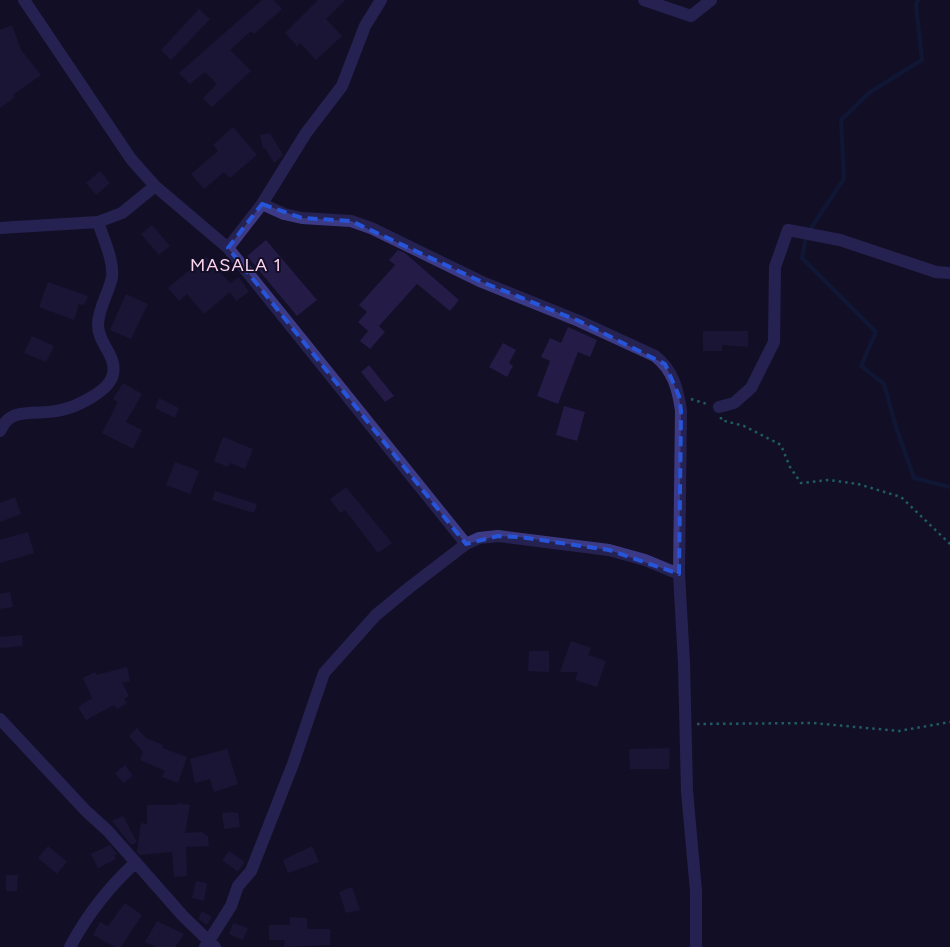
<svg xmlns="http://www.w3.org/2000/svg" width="950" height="947" viewBox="0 0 950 947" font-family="Figtree,sans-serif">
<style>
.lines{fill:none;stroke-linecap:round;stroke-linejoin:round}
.stream{stroke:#0c2248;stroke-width:4}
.building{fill:#241b47}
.path{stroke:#2fb8b0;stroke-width:2.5;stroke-dasharray:2.5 4;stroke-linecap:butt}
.minor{stroke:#3d3a85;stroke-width:12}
.marked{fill:none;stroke:#2655da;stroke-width:4;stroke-dasharray:10 6;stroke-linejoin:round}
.labels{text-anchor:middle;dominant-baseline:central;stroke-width:4;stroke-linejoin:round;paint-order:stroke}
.quarter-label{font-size:18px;letter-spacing:1px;fill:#ffd6f0;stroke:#130f26}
</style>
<rect width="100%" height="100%" fill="#130f26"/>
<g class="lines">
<path class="stream" d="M809 231 844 179 841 120 870 92 922 60 916 5 918 0
M806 237 802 258 876 332 861 366 884 384 896 427 914 478 950 487"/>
</g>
<path class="building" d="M262 0H273L282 9 254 34 251 31 230 50 251 71 212 107 203 98 217 84 205 72 190 84 179 73Z
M318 0H345L326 19 342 36 316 60 300 43 297 46 285 33Z
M199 9 210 19 171 60 161 50Z
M12 25 21 50 41 75 13 95 15 97 0 108V30Z
M233 127 257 155 230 178 224 172 204 189 191 174 218 151 213 145Z
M270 133 283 155 274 163 265 148 263 149 260 135Z
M100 171 110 183 96 195 86 183Z
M152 225 170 246 159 255 141 234Z
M266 240 317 300 297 316 247 256Z
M398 250 405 253 459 300 450 311 417 284 379 326 385 332 370 349 360 341 368 331 358 322 367 312 359 305 395 265 389 260Z
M206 256 230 283 239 277 249 292 236 301 230 292 204 314 187 294 179 301 168 288Z
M48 282 88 296 84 305 79 304 74 320 39 307Z
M126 294 148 304 131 339 110 330Z
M568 327 597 340 590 357 578 352 558 404 537 396 550 361 541 357 550 338 561 343Z
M703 331H748V347L722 345V351H703Z
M32 336 54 346 46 362 24 353Z
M503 343 516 350 509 363 513 366 507 377 489 367Z
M369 365 394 396 385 402 361 372Z
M123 383 142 394 126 422 142 430 133 449 102 433 118 402 113 399Z
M159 398 179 408 175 418 155 408Z
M564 406 585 412 577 441 556 435Z
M223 437 253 449 245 469 230 463 228 467 214 461Z
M175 462 199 471 190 494 166 485Z
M346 487 392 543 378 553 345 510 340 513 330 499Z
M215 491 257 504 254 513 212 500Z
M15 497 21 514 0 522V503Z
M28 532 34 553 0 563V540Z
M10 592 13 607 0 609V594Z
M22 635 23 646 0 648V637Z
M571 641 591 648 588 655 606 661 597 687 575 680 578 672H560Z
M529 651H549V672L528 671Z
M127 667 130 681 122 683 129 696 124 699 127 703 117 709 114 705 86 720 78 707 92 698 83 678 95 672 96 675Z
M137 728 146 738 163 745 162 748 187 757 178 783 162 777 165 771 140 760 143 752 129 736Z
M670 748 669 769H630L629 749Z
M227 749 238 784 214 792 210 779 195 783 190 759Z
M125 765 133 776 123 783 115 773Z
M177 803 190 805 185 833 202 832 208 836 209 846 186 847 187 876 174 877 172 852 140 855 137 852 141 823 147 824V805H177Z
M232 812 238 813 240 827 224 829 222 813Z
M123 816 137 842 131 845 112 821Z
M110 845 117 854 114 855 116 859 98 868 91 854Z
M48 846 67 862 57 874 38 858Z
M312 846 319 862 288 873 283 860Z
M229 851 245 862 238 872 222 860Z
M6 875H18L17 891H6Z
M196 881 207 883 204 901 192 898Z
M352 887 360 910 346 913 339 892Z
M125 903 142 915 121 947H115L93 935 100 922 108 926Z
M202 911 212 917 207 925 198 919Z
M290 917 307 918V929H330V945L284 947 285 940H269V925H290Z
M157 921 184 934 175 947H156L145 942Z
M233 923 248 928 243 940 229 934Z"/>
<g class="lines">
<path class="path" d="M691 399 707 404
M721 417V420L744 426 781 445 790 467 801 483 829 480 858 484 901 497 950 544
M697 724 813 723 899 731 950 722"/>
<path class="minor" d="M24 0 131 159 155 186 228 248 466 544
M644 0 691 16 711 0
M262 204 284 214 302 218 351 221 371 228 482 282 579 321 655 356C673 370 678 389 681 411L679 574 684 663 687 791 696 891V947
M0 228 98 222 122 213 155 186
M228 248 262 204 306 133 342 86 365 26 381 0
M719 407 734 403 751 388 774 342 775 267 788 230 840 240 936 272 950 273
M0 431C4 424 7 418 16 415 30 411 47 414 61 410 76 407 110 391 113 374 117 355 98 344 98 325 98 308 109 293 112 277 114 260 103 238 98 222
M0 719 86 811 108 831 183 916 215 947
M70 947C87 915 109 887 135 863
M205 947 231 906 238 886 251 871 293 764 324 673 376 615 410 587 466 544 479 538 498 536 609 550 645 560 679 574"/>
</g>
<path d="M0 0H950V947H0ZM262 204 302 218 351 221 482 282 579 321 665 364 679 396 681 411 679 574 609 550 520 537 498 536 466 544 228 248Z" fill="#130f26" fill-opacity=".55" fill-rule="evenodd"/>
<path class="marked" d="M262 204 302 218 351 221 482 282 579 321 665 364 679 396 681 411 679 574 609 550 520 537 498 536 466 544 228 248Z"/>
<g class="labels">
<g class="quarter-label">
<text x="236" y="265">MASALA 1</text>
</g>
</g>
</svg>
